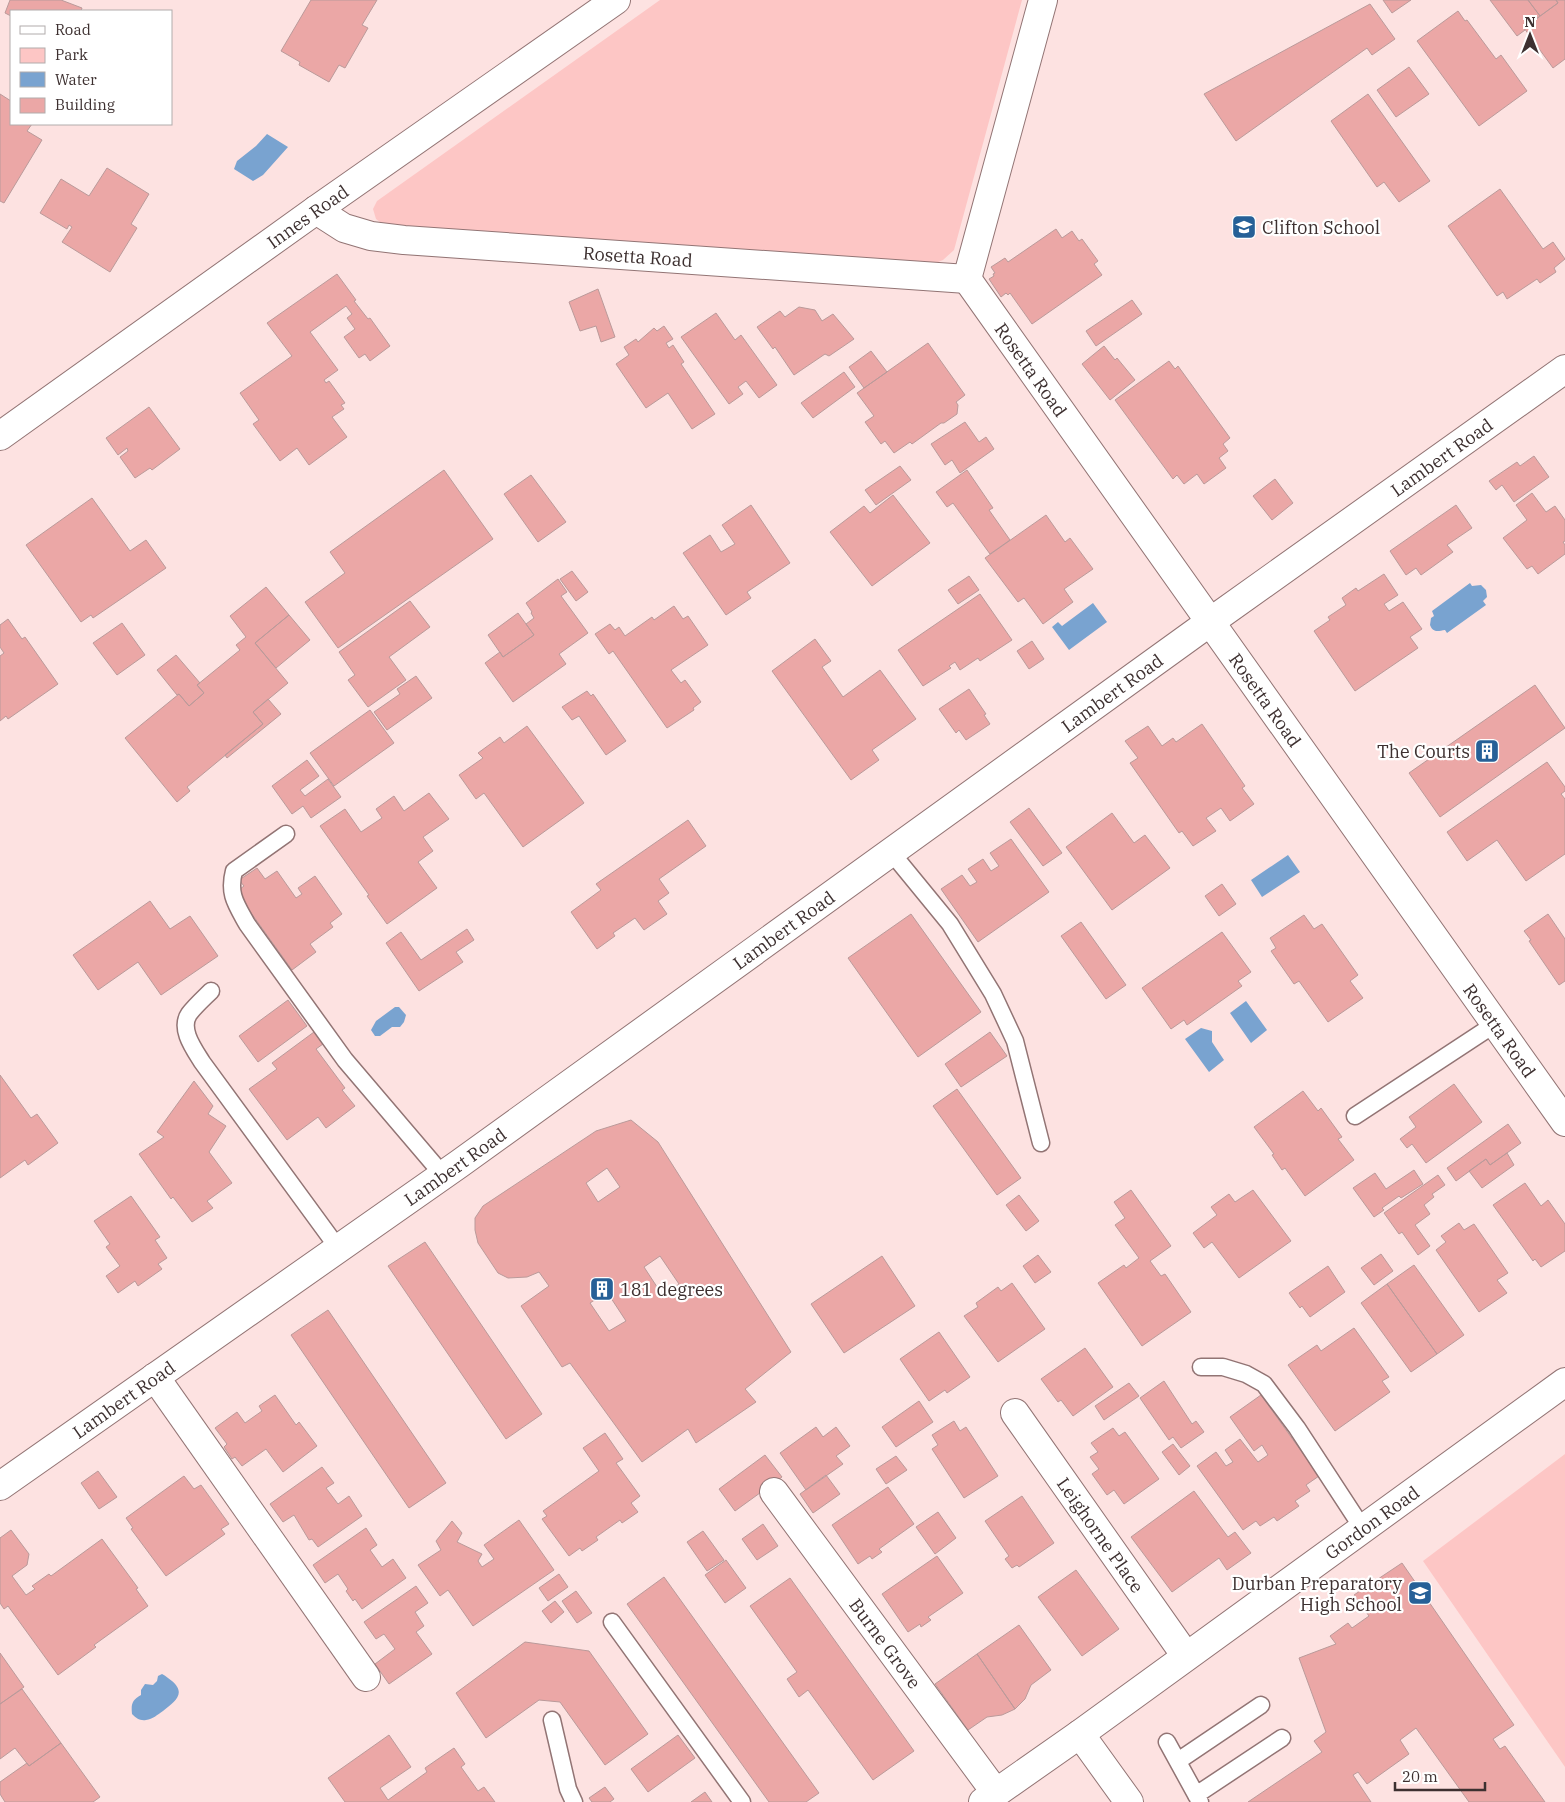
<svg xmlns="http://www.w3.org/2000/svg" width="1565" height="1802" viewBox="0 0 1565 1802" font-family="'IBM Plex Serif',serif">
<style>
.green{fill:#fdc6c5}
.water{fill:#79a3d0}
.building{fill:#eba7a6;stroke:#ba9a9a;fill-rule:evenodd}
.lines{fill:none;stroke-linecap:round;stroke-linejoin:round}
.lane-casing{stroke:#927474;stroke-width:19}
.street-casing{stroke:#927474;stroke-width:30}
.secondary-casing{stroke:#927474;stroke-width:30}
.lane{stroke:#fff;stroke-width:16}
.street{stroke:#fff;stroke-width:28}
.secondary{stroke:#fff;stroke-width:28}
.labels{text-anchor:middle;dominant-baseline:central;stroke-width:4.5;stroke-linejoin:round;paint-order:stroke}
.street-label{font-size:18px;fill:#3d3030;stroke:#fff}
.poi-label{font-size:18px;fill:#3d3030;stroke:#fff;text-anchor:start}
</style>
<rect width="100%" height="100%" fill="#fde2e1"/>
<path class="green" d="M660 0H1022L954 250 943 260 933 264 384 225 376 219 373 209 377 201Z
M1565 1454V1767L1423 1561Z"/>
<path class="water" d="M267 134 288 147 263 175 253 181 234 169 237 161 256 146Z
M1470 583 1472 586 1481 585 1486 590 1487 597 1483 601 1486 605 1447 633 1445 630C1438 631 1433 633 1430 625L1431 618 1434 616 1432 611Z
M1093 603 1107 622 1069 650 1052 627 1058 622 1062 626Z
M1288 855 1300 872 1262 897 1251 880Z
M1246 1001 1267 1030 1251 1043 1230 1013Z
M395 1007H399L406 1015 404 1022 400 1027H392L380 1036H375L371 1030 376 1021Z
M1201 1028 1212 1031V1042L1224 1060 1209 1072 1185 1039Z
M162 1674C166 1676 168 1678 172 1681 187 1694 174 1702 163 1711 157 1715 153 1719 146 1720 140 1721 136 1718 132 1714 131 1704 132 1700 141 1695V1690L145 1684 153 1685 157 1681 158 1676Z"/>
<path class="building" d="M10 0H61L82 8 81 11H11V16L5 13Z
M311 0H377L362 25 368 28 345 68 339 65 329 82 299 65 300 62 281 51Z
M1383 0H1411L1392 13Z
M1490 0H1528L1540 16 1524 28 1525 30 1517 36Z
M1528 0H1556L1558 3 1540 16Z
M1556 0H1565V59L1553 68 1524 28 1558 3Z
M1370 4 1395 39 1372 55 1367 48 1236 141 1204 94Z
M1458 11 1465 21 1467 20 1496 59 1501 55 1527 91 1479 126 1417 41Z
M1409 67 1429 94 1396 117 1377 90Z
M0 94 11 101V124H32L27 131 42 140 4 203 0 201Z
M1368 94 1430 181 1399 202 1384 182 1377 187 1331 121Z
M107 168 149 194 131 224 137 228 110 272 62 242 72 227 69 225 67 229 40 213 61 179 89 196Z
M1500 189 1543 249 1553 242 1565 259 1554 268 1556 272 1540 283 1537 279 1507 299 1503 292 1497 296 1448 226Z
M1056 229 1062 238 1072 231 1079 241 1082 239 1098 261 1094 264 1102 275 1032 324 1010 293 1008 295 1006 293 1001 297 989 279 994 276 993 274 995 273 991 267 1005 258 1008 262Z
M337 274 356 300 354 301 368 319 370 318 390 346 370 361 365 354 359 358 344 337 355 329 347 318 352 314 346 306 310 332 338 370 324 380 326 383 329 381 345 403 341 405 344 409 332 417 347 437 309 465 297 448 280 461 253 424 259 420 240 393 292 356 267 323Z
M598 289 615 337 601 342 596 326 580 331 569 302Z
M1132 300 1142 314 1096 346 1086 331Z
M799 307 815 310 822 321 833 314 854 339 829 356 825 354 794 375 775 347 773 349 757 327 780 311 785 317Z
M716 313 735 340 741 335 777 385 759 398 746 381 738 387 743 394 729 404 681 337Z
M664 326 673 339 666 343 669 348 673 345 684 362 681 364 715 414 692 429 668 393 646 408 616 364 629 355 624 347 636 339 638 342 654 328 657 331Z
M928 343 965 395 956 402 958 405 957 414 944 423H941L912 444 910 442 894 453 885 441 881 444 865 422 874 416 857 393Z
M1104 346 1115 360 1117 358 1135 380 1110 400 1082 364Z
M871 351 887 372 864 388 849 367Z
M1169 361 1175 369 1178 366 1230 438 1223 444 1228 451 1219 458 1226 468 1204 484 1197 474 1184 484 1177 475 1173 479 1115 400Z
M844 372 855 387 813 418 801 403Z
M149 407 180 449 152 470 150 468 135 478 120 457 128 451 127 448 118 455 106 438Z
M965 422 979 442 986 437 994 449 960 473 952 460 945 465 931 444Z
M1534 456 1549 477 1514 502 1502 485 1496 490 1489 481 1517 462 1520 466Z
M900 466 911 480 876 505 865 490Z
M444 470 493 539 338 648 305 602 345 573 330 552Z
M967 470 993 508 989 510 1010 540 990 554 953 503 947 507 936 492Z
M531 475 566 522 538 542 504 494Z
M1275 479 1293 503 1272 520 1253 496Z
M1532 493 1546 512 1555 506 1565 520V541L1563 542 1565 545V554L1538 574 1532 566 1527 569 1503 538 1527 520 1516 505Z
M893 495 930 543 872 586 830 532 864 506 870 513Z
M92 498 130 551 146 540 166 568 93 618 91 615 81 622 26 545Z
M751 505 790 563 747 592 751 598 726 615 683 553 710 535 721 552 735 544 722 525Z
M1456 505 1472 528 1447 545 1453 552 1421 575 1416 568 1406 575 1390 551Z
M1046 515 1065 542 1070 538 1093 569 1064 589 1073 602 1043 624 1024 598 1018 602 985 558Z
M572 571 588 592 576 601 560 579Z
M1384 574 1398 595 1384 604 1389 611 1403 602 1422 629 1410 637 1418 648 1355 691 1314 631 1330 620 1328 617 1346 605 1342 598 1356 588 1358 591Z
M969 576 979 590 958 604 948 590Z
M558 579 567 592 561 596 588 633 559 654 566 664 513 702 485 663 500 652 503 657 534 635 526 624 534 618 531 613 532 612 526 603Z
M266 587 289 615 255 643 288 683 253 712 263 724 187 787 190 791 177 802 125 738 179 694 189 706 204 693 197 685 240 650 236 645 246 637 230 616Z
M980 594 1012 640 980 661 978 658 960 670 955 662 949 666 951 668 923 686 898 650Z
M410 601 430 627 389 657 406 680 368 707 348 680 355 675 339 652Z
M674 606 683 619 688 616 708 645 671 670 681 683 685 680 701 702 693 708 694 710 667 728 613 651 609 654 595 634 610 624 615 630 619 627 625 636 652 617 654 620Z
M518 613 534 635 503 657 488 635Z
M289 615 310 640 276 668 255 643Z
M8 619 22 639 25 637 58 684 8 719 6 716 0 721V656L4 653 0 647V625Z
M122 623 145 655 117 675 93 643Z
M815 639 831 661 822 667 843 697 880 670 916 719 872 750 879 760 851 780 772 671Z
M1032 641 1044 659 1029 669 1017 651Z
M176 655 200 683 197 685 204 693 189 706 179 694 177 695 157 670Z
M416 676 432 698 387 730 374 712 400 694 397 689Z
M1535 685 1565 728 1440 817 1409 773Z
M969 689 986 714 984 715 990 724 966 740 959 730 956 733 939 709Z
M587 691 591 696 593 694 626 741 606 755 579 716 572 720 562 707Z
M268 699 281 714 227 758 225 755 263 724 253 712Z
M370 710 394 743 334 786 310 753Z
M1202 724 1245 786 1242 788 1254 804 1230 821 1221 808 1206 818 1216 831 1193 846 1182 831 1179 833 1130 763 1138 758 1125 741 1148 726 1162 746 1173 738 1176 742Z
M527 726 584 803 523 847 484 793 476 799 459 775 483 758 478 753 500 737 504 743Z
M307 760 319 776 300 790 305 796 328 779 341 797 311 818 303 806 292 814 272 786Z
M1547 762 1565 787V791L1561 794 1565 799V854L1526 881 1497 840 1467 861 1447 832Z
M429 793 449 819 423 837 433 851 418 862 437 888 387 924 367 896 369 895 320 826 345 809 361 832 382 818 376 809 394 796 404 811Z
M1029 808 1062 853 1043 866 1010 822Z
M1112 813 1134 843 1145 835 1170 868 1112 910 1066 847Z
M688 820 706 846 659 879 669 893 658 901 667 914 644 930 635 918 613 933 615 936 597 949 571 912 601 890 596 884Z
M1011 839 1049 892 978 942 941 889 962 875 970 886 977 882 968 869 983 859 991 871 999 866 990 853Z
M257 868 265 879 277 871 296 898 302 894 298 888 315 876 342 914 330 923 333 927 310 944 316 952 292 970 236 892 244 886 239 880Z
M1222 884 1236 904 1219 916 1205 896Z
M150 901 170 929 190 916 218 956 161 995 138 962 98 990 73 955Z
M911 914 981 1012 918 1057 848 958Z
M1548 914 1565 939V981L1559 985 1529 941 1531 940 1524 931Z
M1304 915 1314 929 1322 924 1358 975 1350 981 1363 998 1328 1022 1299 981 1294 984 1271 951 1276 948 1270 938Z
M1081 922 1126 985 1106 999 1061 936Z
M467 929 474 940 456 952 463 962 419 991 386 943 401 932 421 960Z
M1222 932 1251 972 1238 981 1242 986 1187 1025 1184 1020 1171 1029 1142 988Z
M288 1000 307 1026 258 1062 239 1036Z
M314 1032 323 1044 316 1049 345 1088 342 1090 355 1106 326 1128 318 1117 287 1140 249 1089 277 1069 272 1063Z
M990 1032 1007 1056 961 1087 945 1064Z
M0 1075 31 1118 37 1114 58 1143 28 1165 25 1160 0 1178Z
M194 1081 213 1106 208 1114 226 1126 209 1152 232 1183 207 1201 213 1208 192 1222 173 1197 171 1199 139 1154 164 1137 157 1132Z
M1454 1084 1482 1122 1426 1163 1412 1144 1407 1148 1400 1139 1416 1127 1409 1117Z
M957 1089 1021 1178 997 1195 933 1106Z
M1303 1091 1318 1111 1321 1108 1342 1137 1338 1139 1354 1160 1305 1196 1285 1168 1282 1170 1272 1155 1274 1154 1254 1127Z
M631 1120 658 1142 791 1352 745 1389 756 1402 696 1443 688 1429 642 1462 570 1363 562 1367 521 1306 549 1286 539 1272 527 1277 508 1278 498 1273 478 1243 475 1230V1218L483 1206 596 1131ZM607 1168 620 1187 598 1202 586 1183ZM660 1256 679 1284 663 1296 644 1267ZM607 1292 626 1321 609 1331 590 1303Z
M1508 1124 1521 1143 1490 1165 1486 1159 1456 1181 1447 1168Z
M1507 1153 1514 1165 1482 1188 1469 1171 1486 1159 1490 1165Z
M1414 1170 1423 1184 1401 1198 1399 1196 1382 1208 1384 1210 1374 1217 1353 1188 1375 1173 1386 1189Z
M1438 1175 1445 1185 1432 1194 1434 1197 1424 1205 1430 1214 1415 1225 1430 1246 1418 1255 1402 1232 1399 1234 1384 1213Z
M1525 1183 1541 1206 1548 1200 1565 1224V1251L1541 1267 1535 1259 1533 1261 1493 1205Z
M1131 1190 1171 1246 1150 1261 1161 1276 1165 1274 1191 1312 1142 1346 1098 1283 1124 1265 1126 1268 1139 1258 1115 1225 1125 1218 1114 1202Z
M1253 1190 1291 1241 1239 1278 1212 1242 1204 1248 1193 1233 1217 1215 1211 1207 1229 1194 1235 1202Z
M1019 1195 1039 1221 1026 1231 1006 1205Z
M131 1196 160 1237 155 1240 167 1258 158 1264 162 1269 138 1286 135 1281 118 1293 106 1276 120 1266 106 1247 110 1244 94 1221Z
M1459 1223 1464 1230 1474 1224 1508 1273 1497 1280 1507 1293 1479 1312 1436 1250 1446 1242 1441 1236Z
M425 1242 542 1414 506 1439 388 1266Z
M1381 1254 1393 1271 1374 1285 1361 1268Z
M1038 1255 1051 1272 1035 1283 1023 1266Z
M882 1256 915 1306 844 1353 811 1304Z
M1414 1265 1464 1335 1437 1354 1387 1284Z
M1328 1266 1345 1292 1310 1317 1302 1306 1300 1308 1289 1293Z
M1012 1283 1045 1329 998 1362 964 1316 978 1307 976 1303 998 1287 1001 1291Z
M1387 1284 1437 1354 1411 1372 1361 1303Z
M328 1310 446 1483 409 1508 291 1335Z
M1354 1328 1389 1377 1382 1381 1390 1392 1335 1431 1288 1365 1317 1345 1321 1351Z
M939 1332 970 1377 947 1393 945 1390 929 1401 900 1359Z
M1085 1348 1113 1387 1073 1416 1061 1400 1058 1402 1041 1379Z
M1164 1381 1192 1424 1196 1421 1204 1432 1181 1448 1173 1437 1169 1440 1140 1398Z
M1129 1383 1139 1396 1104 1420 1095 1406Z
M275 1395 296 1425 299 1422 317 1446 283 1472 266 1449 242 1466 235 1457 232 1459 224 1447 227 1444 215 1428 237 1412 245 1423 262 1411 259 1406Z
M1261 1395 1319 1476 1306 1485 1310 1491 1295 1501 1299 1506 1277 1521 1274 1517 1260 1526 1256 1521 1243 1530 1197 1466 1216 1452 1226 1466 1233 1462 1225 1450 1240 1439 1258 1462 1268 1455 1262 1445 1254 1451 1230 1417Z
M919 1401 933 1422 896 1447 882 1427Z
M954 1421 960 1431 966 1427 998 1476 964 1498 932 1449 938 1445 932 1435Z
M816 1427 823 1437 836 1427 850 1446 836 1456 843 1464 806 1490 780 1453Z
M1113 1428 1119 1436 1125 1432 1159 1479 1124 1504 1114 1490 1107 1495 1092 1474 1099 1469 1090 1457 1098 1452 1091 1443Z
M605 1433 623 1459 616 1463 640 1496 631 1503 638 1512 622 1523 620 1520 596 1537 598 1540 582 1551 580 1548 569 1556 542 1519 547 1516 543 1511 599 1471 583 1448Z
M1173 1444 1190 1466 1179 1475 1162 1452Z
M765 1455 782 1477 735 1511 719 1489Z
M896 1456 907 1470 886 1484 876 1469Z
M322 1467 334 1483 326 1488 338 1504 349 1496 362 1516 318 1547 312 1539 309 1540 294 1515 283 1522 270 1504Z
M98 1471 117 1497 99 1509 81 1483Z
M826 1475 840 1494 813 1513 800 1494Z
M184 1476 194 1489 201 1485 229 1524 221 1529 225 1534 166 1576 131 1529 133 1528 126 1518Z
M888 1487 914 1524 879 1549 882 1552 872 1559 870 1556 858 1564 832 1525Z
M1194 1491 1228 1537 1235 1532 1251 1553 1227 1570 1219 1558 1172 1592 1131 1537Z
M1022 1496 1054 1543 1019 1567 1017 1565 1012 1568 1005 1559 1009 1556 985 1521Z
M938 1512 956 1538 935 1554 916 1527Z
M519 1520 554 1570 473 1626 448 1590 440 1596 418 1565 441 1550 436 1541 452 1521 462 1533 457 1542 482 1554 478 1561 482 1567 494 1559 484 1545Z
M763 1524 778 1546 757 1560 742 1539Z
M366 1528 377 1545 370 1550 382 1567 393 1559 406 1578 362 1609 355 1599 353 1601 346 1591 348 1589 338 1574 325 1583 313 1565Z
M11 1530 29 1554 27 1565 12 1576 26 1595 35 1589 32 1586 49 1574 51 1576 102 1539 138 1588 136 1589 148 1606 94 1645 96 1647 58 1675 8 1606 4 1609 0 1603V1538Z
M703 1531 724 1560 707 1571 687 1542Z
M937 1556 963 1593 928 1617 931 1620 921 1627 920 1624 908 1632 882 1594Z
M726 1560 746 1588 725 1603 705 1575Z
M1402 1563 1514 1725 1493 1739 1500 1749 1505 1746 1545 1802H1469L1416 1728 1400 1740 1409 1754 1367 1784 1358 1772 1353 1775 1371 1802H1248L1322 1752 1314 1741 1326 1732 1299 1658 1336 1644 1330 1636 1348 1623 1352 1628 1369 1616 1354 1595Z
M1076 1570 1119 1629 1082 1656 1038 1597Z
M559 1574 568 1587 548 1601 539 1588Z
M664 1577 819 1793 806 1802H769L627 1604Z
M790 1578 914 1751 873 1780 808 1690 799 1697 787 1679 797 1672 750 1606Z
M416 1586 428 1603 415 1612 424 1626 416 1632 432 1654 389 1684 375 1664 395 1649 384 1634 376 1639 364 1622Z
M576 1591 592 1613 577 1623 562 1601Z
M555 1601 564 1612 551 1623 542 1611Z
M1019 1625 1051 1670 1031 1685 1025 1699 1015 1709 977 1654Z
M525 1642 589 1651 648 1734 605 1765 560 1702 539 1700 486 1738 456 1693Z
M0 1653 24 1687 0 1704Z
M977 1654 1015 1709 1002 1715 987 1717 968 1730 935 1684Z
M22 1689 61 1743 29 1766 15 1748 0 1759V1704Z
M389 1735 411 1767 380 1788 388 1800 427 1772 425 1768 454 1748 465 1764 461 1767 478 1791 484 1787 495 1802H345L328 1778Z
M678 1735 695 1758 648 1792 631 1769Z
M61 1743 100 1797 93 1802H5L0 1794V1782L27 1763 29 1766Z
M605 1787 614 1799 610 1802H592L589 1798Z
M705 1792 712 1802H691Z"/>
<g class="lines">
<defs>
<path id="lane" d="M286 834 234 871C228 894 236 904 247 924L345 1060 443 1175
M891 852 950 924 993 994 1015 1041 1041 1143
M211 991C204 998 195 1006 189 1014 179 1029 194 1049 202 1062L338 1248
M1355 1116 1495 1024
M1201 1367H1223L1246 1374 1264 1384 1297 1428 1363 1529
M612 1622 742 1802
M552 1720 568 1789 574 1802
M1167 1742 1200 1802
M1178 1761 1261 1705
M1196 1795 1282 1738"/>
<g id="street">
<path id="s1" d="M316 210 344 228 371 236 404 240 967 279"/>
<path id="s2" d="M967 279 1565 1122"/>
<path d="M967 279 1043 0"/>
<path d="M155 1377 366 1677"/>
<path id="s3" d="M1015 1413 1186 1656"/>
<path id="s4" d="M0 1486 459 1164 1210 622 1565 369"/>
<path id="s5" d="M774 1492 996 1793"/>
<path d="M1080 1734 1129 1802"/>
<path id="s6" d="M983 1802 1080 1734 1565 1382"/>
</g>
<g id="secondary">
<path id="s7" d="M0 436 316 210 616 0"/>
</g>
</defs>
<use href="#lane" class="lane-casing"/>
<use href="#street" class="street-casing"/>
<use href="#secondary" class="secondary-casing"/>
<use href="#lane" class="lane"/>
<use href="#street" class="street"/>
<use href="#secondary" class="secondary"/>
</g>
<defs>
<symbol id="school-square" viewBox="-11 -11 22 22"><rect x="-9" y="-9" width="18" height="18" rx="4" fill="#266097" stroke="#fff"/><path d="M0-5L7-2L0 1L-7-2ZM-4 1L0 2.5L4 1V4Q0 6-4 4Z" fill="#fff"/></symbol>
<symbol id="building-square" viewBox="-11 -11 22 22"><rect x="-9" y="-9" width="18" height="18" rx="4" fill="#266097" stroke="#fff"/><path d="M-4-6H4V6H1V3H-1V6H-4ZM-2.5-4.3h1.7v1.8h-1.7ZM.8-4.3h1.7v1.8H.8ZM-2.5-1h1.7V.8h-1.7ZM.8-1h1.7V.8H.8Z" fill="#fff"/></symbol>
</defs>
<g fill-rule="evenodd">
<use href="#school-square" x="1230" y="213" width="28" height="28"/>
<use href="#building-square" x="1473" y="737" width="28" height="28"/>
<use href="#building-square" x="588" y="1275" width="28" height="28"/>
<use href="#school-square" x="1406" y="1579" width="28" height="28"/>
</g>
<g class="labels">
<g class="street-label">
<text stroke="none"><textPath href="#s7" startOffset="378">Innes Road</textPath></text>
<text stroke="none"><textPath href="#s1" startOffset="329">Rosetta Road</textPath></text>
<text stroke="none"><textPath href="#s2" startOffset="111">Rosetta Road</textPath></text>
<text stroke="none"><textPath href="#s4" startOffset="1771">Lambert Road</textPath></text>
<text stroke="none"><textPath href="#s4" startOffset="1366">Lambert Road</textPath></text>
<text stroke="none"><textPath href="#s2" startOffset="516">Rosetta Road</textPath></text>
<text stroke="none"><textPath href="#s4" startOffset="961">Lambert Road</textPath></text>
<text stroke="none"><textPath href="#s2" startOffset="921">Rosetta Road</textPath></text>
<text stroke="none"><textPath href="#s4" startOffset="556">Lambert Road</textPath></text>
<text stroke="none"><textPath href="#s4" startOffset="151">Lambert Road</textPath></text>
<text stroke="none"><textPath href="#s6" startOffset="479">Gordon Road</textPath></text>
<text stroke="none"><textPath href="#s3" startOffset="149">Leighorne Place</textPath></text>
<text stroke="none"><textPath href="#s5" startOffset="188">Burne Grove</textPath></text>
</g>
<g class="poi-label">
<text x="1262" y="227">Clifton School</text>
<text x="1470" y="751" text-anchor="end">The Courts</text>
<text x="620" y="1289">181 degrees</text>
<text x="1402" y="1583" text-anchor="end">Durban Preparatory<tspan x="1402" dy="21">High School</tspan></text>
</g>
</g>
<rect x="10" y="10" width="162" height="115" fill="#ffffff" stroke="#b1acac"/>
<rect x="20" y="26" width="25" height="8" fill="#ffffff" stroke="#b1acac"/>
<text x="55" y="35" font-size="15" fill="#3d3030">Road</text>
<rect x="20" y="48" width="25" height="15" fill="#fdc6c5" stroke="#b1acac"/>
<text x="55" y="60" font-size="15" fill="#3d3030">Park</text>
<rect x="20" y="72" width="25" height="15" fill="#79a3d0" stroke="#b1acac"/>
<text x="55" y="85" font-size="15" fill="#3d3030">Water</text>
<rect x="20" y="98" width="25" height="15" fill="#eba7a6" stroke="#b1acac"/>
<text x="55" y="110" font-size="15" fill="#3d3030">Building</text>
<g transform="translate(1530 35)" stroke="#ffffff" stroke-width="4" paint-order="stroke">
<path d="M0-4L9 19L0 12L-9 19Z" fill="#3d3030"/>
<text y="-8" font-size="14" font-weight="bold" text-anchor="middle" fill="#3d3030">N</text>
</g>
<path d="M1395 1782v8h90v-8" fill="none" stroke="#3d3030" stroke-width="2.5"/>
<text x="1402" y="1782" font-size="15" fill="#3d3030" stroke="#ffffff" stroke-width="4" paint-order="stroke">20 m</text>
</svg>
